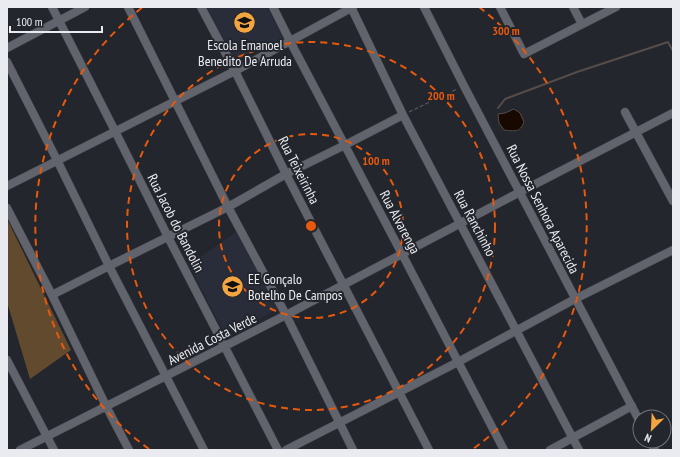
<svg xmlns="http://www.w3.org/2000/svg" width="680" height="457" viewBox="0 0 680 457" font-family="'PT Sans Narrow',sans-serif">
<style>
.built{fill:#292c39}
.green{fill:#624a2f}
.water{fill:#170800;stroke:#564c48}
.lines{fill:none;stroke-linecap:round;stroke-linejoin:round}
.stream{stroke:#564c48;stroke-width:2}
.minor-casing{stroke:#43444a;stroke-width:9}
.path{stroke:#64666c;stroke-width:1;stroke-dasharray:4 2;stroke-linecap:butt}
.minor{stroke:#62646d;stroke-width:8}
.ring{fill:none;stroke:#e8590c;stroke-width:2;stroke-dasharray:7 5}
.labels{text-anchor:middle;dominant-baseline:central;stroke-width:4;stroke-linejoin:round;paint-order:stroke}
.poi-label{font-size:14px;fill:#eaebf0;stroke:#24262d}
.street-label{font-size:14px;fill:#eaebf0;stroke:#24262d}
.centre{fill:#e8590c;stroke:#24262d;stroke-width:2}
.ring-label{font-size:12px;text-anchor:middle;font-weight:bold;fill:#e8590c;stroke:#24262d;stroke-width:4;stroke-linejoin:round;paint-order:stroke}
</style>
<rect width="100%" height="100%" fill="#24262d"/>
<path class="built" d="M206 7H267L283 38 234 62Z
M236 232 278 309 226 337 189 265Z"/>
<path class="green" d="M7 219 71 350 30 379 7 302Z"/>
<path class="water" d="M514 109 520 113 524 122C520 133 514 131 504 130L499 123 498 114 505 113Z"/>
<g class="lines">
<path class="stream" d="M498 108 505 99 577 72 668 42 673 51"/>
<defs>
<path id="minor" d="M52 7 115 131 168 237 278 450
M128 7 228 207 286 315 353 450
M201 7 235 71 286 174 429 450
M273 7 290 41 402 254 504 450
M351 7 403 115 579 450
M424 7 464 86 640 422
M500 7 524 54 616 7
M573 7 582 24
M7 48 85 7
M7 62 57 160 109 266 204 450
M625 112 673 201
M7 186 235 71 353 7
M7 208 52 295 106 406 129 450
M52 295 109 266 228 207 286 174 345 145 403 115
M7 360 54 450
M650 441 655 450
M20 450 286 315 520 192 673 113
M286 450 458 362 575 299 673 250
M550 450 632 406"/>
</defs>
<use href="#minor" class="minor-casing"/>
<path class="path" d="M409 112 457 89"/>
<use href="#minor" class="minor"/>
</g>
<g class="ring">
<circle cx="311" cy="226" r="92"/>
<circle cx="311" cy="226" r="184"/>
<path d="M149 449A276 276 0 0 1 143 7M479 7A276 276 0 0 1 473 449"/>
</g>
<defs>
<symbol id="school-disc" viewBox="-11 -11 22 22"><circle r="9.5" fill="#f2a540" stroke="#24262d"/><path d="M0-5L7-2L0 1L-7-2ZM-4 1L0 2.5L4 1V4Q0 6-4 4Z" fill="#111"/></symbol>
</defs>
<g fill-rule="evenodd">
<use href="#school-disc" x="232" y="10" width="25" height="25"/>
<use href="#school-disc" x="220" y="274" width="25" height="25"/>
</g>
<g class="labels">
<g class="poi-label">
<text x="245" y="45">Escola Emanoel<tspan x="245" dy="16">Benedito De Arruda</tspan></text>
<text x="248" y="279" text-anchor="start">EE Gonçalo<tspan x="248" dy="16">Botelho De Campos</tspan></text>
</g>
<g class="street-label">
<text transform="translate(299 170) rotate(63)">Rua Teixeirinha</text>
<text transform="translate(543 209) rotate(63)">Rua Nossa Senhora Aparecida</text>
<text transform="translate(400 222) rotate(62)">Rua Alvarenga</text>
<text transform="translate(176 223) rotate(63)">Rua Jacob do Bandolin</text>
<text transform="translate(475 223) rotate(62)">Rua Ranchinho</text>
<text transform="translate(212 339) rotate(-27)">Avenida Costa Verde</text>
</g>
</g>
<circle cx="311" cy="226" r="6" class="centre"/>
<g class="ring-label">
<text x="506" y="35">300 m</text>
<text x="441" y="100">200 m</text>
<text x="376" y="165">100 m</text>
</g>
<rect width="680" height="457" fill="none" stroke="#eaebf0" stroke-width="16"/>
<g transform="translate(652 429) rotate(204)"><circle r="19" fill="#24262d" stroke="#73757b"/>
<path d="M0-3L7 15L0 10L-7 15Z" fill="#f2a540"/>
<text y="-6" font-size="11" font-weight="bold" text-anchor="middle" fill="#eaebf0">N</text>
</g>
<path d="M10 26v6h92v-6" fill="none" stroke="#eaebf0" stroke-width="2"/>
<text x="16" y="26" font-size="12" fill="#eaebf0" stroke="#24262d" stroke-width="3" paint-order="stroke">100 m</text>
</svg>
